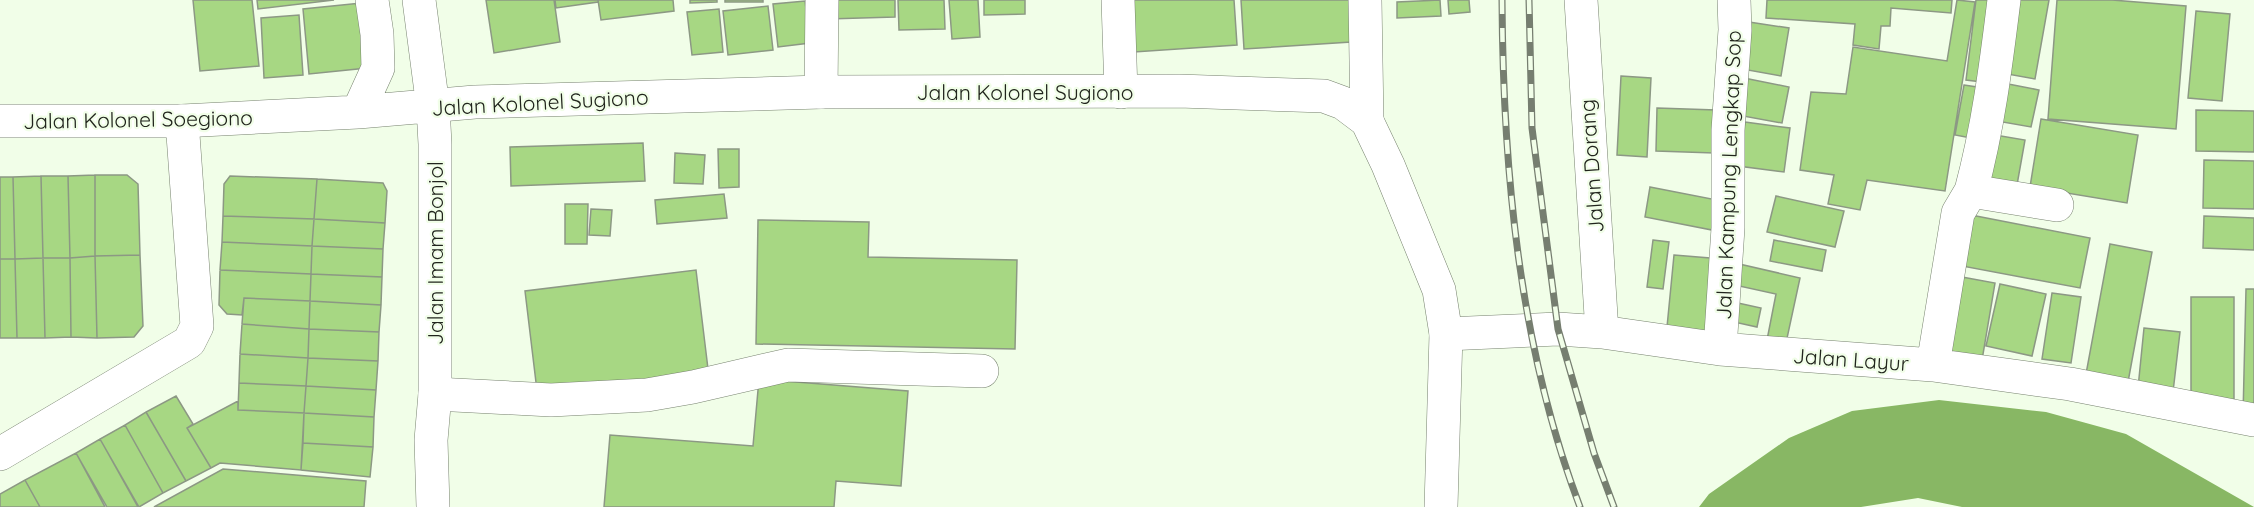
<svg xmlns="http://www.w3.org/2000/svg" width="2254" height="507" viewBox="0 0 2254 507" font-family="Quicksand,sans-serif">
<style>
.water{fill:#88b764}
.building{fill:#a7d783;stroke:#8c9884;stroke-width:1.5}
.lines{fill:none;stroke-linecap:round;stroke-linejoin:round}
.minor-casing{stroke:#77826f;stroke-width:34}
.major-casing{stroke:#77826f;stroke-width:34}
.minor{stroke:#fff;stroke-width:33}
.major{stroke:#fff;stroke-width:33}
.rail-casing{stroke:#767e70;stroke-width:7}
.rail{stroke:#f1fee8;stroke-width:4.5;stroke-dasharray:14;stroke-linecap:butt}
.labels{text-anchor:middle;dominant-baseline:central;stroke-width:4.5;stroke-linejoin:round;paint-order:stroke}
.street-label{font-size:21px;fill:#20241c;stroke:#f1fee8}
</style>
<rect width="100%" height="100%" fill="#f1fee8"/>
<path class="water" d="M1939 400 2046 412 2126 434 2254 507H1962L1918 498 1861 507H1699L1709 494 1789 438 1852 411Z"/>
<path class="building" d="M193 0H252L259 66 200 71Z
M257 0H334L258 9Z
M486 0H554L560 42 494 53Z
M555 0H598V2L556 8Z
M598 0H673L674 11 601 20Z
M690 0H717V2L690 3Z
M725 0H763V2H725Z
M828 0H895V17L828 19Z
M898 0H944L945 29 899 30Z
M949 0H978L980 37 952 39Z
M984 0H1025V14L984 15Z
M1131 0H1234L1237 45 1134 52Z
M1241 0H1349L1351 42 1244 49Z
M1440 0 1441 16 1397 18V2Z
M1448 0H1469L1470 12 1449 14Z
M1767 0H1952L1951 13 1891 8 1890 26H1881L1879 49 1853 45 1855 24 1766 18Z
M1957 0 1975 2 1945 191 1867 180 1860 210 1828 204 1834 175 1800 170 1811 92 1846 94 1853 47 1947 61Z
M1976 0H2001L1990 83 1966 80Z
M2009 0H2049L2035 79 1996 72Z
M2057 0H2112L2186 6 2176 129 2048 119Z
M805 1 810 43 778 47 773 4Z
M371 2 377 67 309 74 303 9Z
M768 6 773 50 728 55 723 11Z
M719 9 723 52 692 55 687 12Z
M2196 11 2230 14 2222 101 2188 98Z
M299 15 303 75 264 78 261 18Z
M1749 22 1789 28 1781 76 1742 69Z
M1621 76 1651 78 1647 157 1617 155Z
M1739 77 1789 87 1782 123 1732 114Z
M1998 82 2039 90 2031 127 1991 120Z
M1964 85 1990 89 1982 140 1955 135Z
M1657 108 1716 110 1714 153 1656 151Z
M2196 110 2254 111V152L2196 151Z
M2041 119 2138 135 2127 203 2030 187Z
M1745 122 1790 128 1784 172 1738 166Z
M1995 135 2025 140 2017 185 1989 180Z
M643 143 645 181 511 186 510 147Z
M718 149H739V187L719 188Z
M675 153 705 155 703 184 674 183Z
M2204 160 2254 161V209L2203 208Z
M95 175H127L138 184 140 255 95 256Z
M95 175V256L70 258 68 176Z
M41 176H68L70 258H43Z
M41 176 43 258 15 259 13 177Z
M230 176 317 179 314 219 223 216 224 184Z
M0 177H13L15 259H0Z
M317 179 383 183 387 191 385 223 314 219Z
M1650 187 1717 200 1712 230 1645 217Z
M724 194 727 218 657 224 655 200Z
M1776 196 1844 211 1835 247 1767 232Z
M565 204H588L587 244H565Z
M591 209 612 210 610 236 589 235Z
M1971 215 2090 238 2080 288 1962 266Z
M223 216 314 219 312 246 222 242Z
M2204 216 2254 218V250L2203 248Z
M314 219 385 223 383 249 312 246Z
M758 220 869 222 868 257 1017 260 1015 349 756 344Z
M1653 240 1669 242 1663 289 1647 287Z
M1774 240 1826 250 1822 271 1770 261Z
M222 242 312 246 311 274 220 270Z
M2110 244 2152 252 2128 382 2086 374Z
M312 246 383 249 382 277 311 274Z
M140 255 143 326 134 337 97 338 95 256Z
M1674 255 1722 259 1715 332 1667 327Z
M95 256 97 338 71 337 70 258Z
M43 258H70L71 337 45 338Z
M43 258 45 338H17L15 259Z
M0 259H15L17 338H0Z
M1735 263 1800 278 1786 343 1767 340 1776 294 1730 284Z
M220 270 311 274 310 301 244 298 242 315 227 314 219 305Z
M696 270 709 377 538 399 525 291Z
M311 274 382 277 381 305 310 301Z
M1962 277 1995 283 1982 360 1950 354Z
M2000 284 2046 294 2032 356 1986 346Z
M2246 289H2254V417L2243 416Z
M2052 293 2081 297 2071 363 2042 359Z
M2191 297H2234V407H2191Z
M244 298 310 301 309 329 242 324Z
M310 301 381 305 379 332 309 329Z
M1738 303 1761 308 1757 327 1734 322Z
M242 324 309 329 308 358 240 354Z
M2144 328 2180 332 2173 392 2138 388Z
M309 329 379 332 378 361 308 358Z
M240 354 308 358 306 386 239 383Z
M308 358 378 361 376 390 306 386Z
M759 379 908 391 901 486 836 481 834 507H604L610 435 753 446Z
M239 383 306 386 304 413 238 410Z
M306 386 376 390 374 417 304 413Z
M176 396 193 424 187 428 211 468 186 481 146 412Z
M238 401V410L304 413 301 470 220 463 211 468 187 428Z
M146 412 186 481 163 493 125 425Z
M304 413 374 417 373 447 303 443Z
M125 425 163 493 139 507 100 439Z
M100 439 138 507H107L76 453Z
M303 443 373 447 370 477 301 470Z
M76 453 105 507H40L25 480Z
M223 469 366 481 364 507H154Z
M25 480 40 507H0V494Z"/>
<g class="lines">
<defs>
<path id="minor" d="M1118 0 1121 92
M1365 0 1367 121
M1581 0 1602 332
M821 92 822 0
M1971 191C1988 128 1996 65 2004 0
M1446 334 1558 329 1602 332 1720 349 1933 365 2070 384 2254 420
M1720 349 1728 228V130L1735 30 1734 0
M1933 365 1958 213 1971 191 2057 205
M435 394 551 400 647 395 693 387 788 365 982 371
M0 454 189 342 197 326 182 121"/>
<path id="major" d="M419 0 433 107 435 144V394L431 440 433 507
M358 112 378 68 377 34 372 0
M0 121H182L358 112 475 102 821 92 1179 91 1324 96 1343 103 1367 121 1388 165 1439 290 1446 334 1441 507"/>
</defs>
<use href="#minor" class="minor-casing"/>
<use href="#major" class="major-casing"/>
<use href="#minor" class="minor"/>
<use href="#major" class="major"/>
<defs>
<path id="rail" d="M1502 0C1503 170 1519 347 1580 507
M1529 0 1532 128 1558 329 1594 453 1614 507"/>
</defs>
<use href="#rail" class="rail-casing"/>
<use href="#rail" class="rail"/>
</g>
<g class="labels">
<g class="street-label">
<text x="1025" y="92">Jalan Kolonel Sugiono</text>
<text transform="translate(540 102) rotate(-3)">Jalan Kolonel Sugiono</text>
<text transform="translate(138 119) rotate(-1)">Jalan Kolonel Soegiono</text>
<text transform="translate(1591 166) rotate(-94)">Jalan Dorang</text>
<text transform="translate(1728 175) rotate(-88)">Jalan Kampung Lengkap Sop</text>
<text transform="translate(435 253) rotate(-90)">Jalan Imam Bonjol</text>
<text transform="translate(1851 359) rotate(4)">Jalan Layur</text>
</g>
</g>
</svg>
